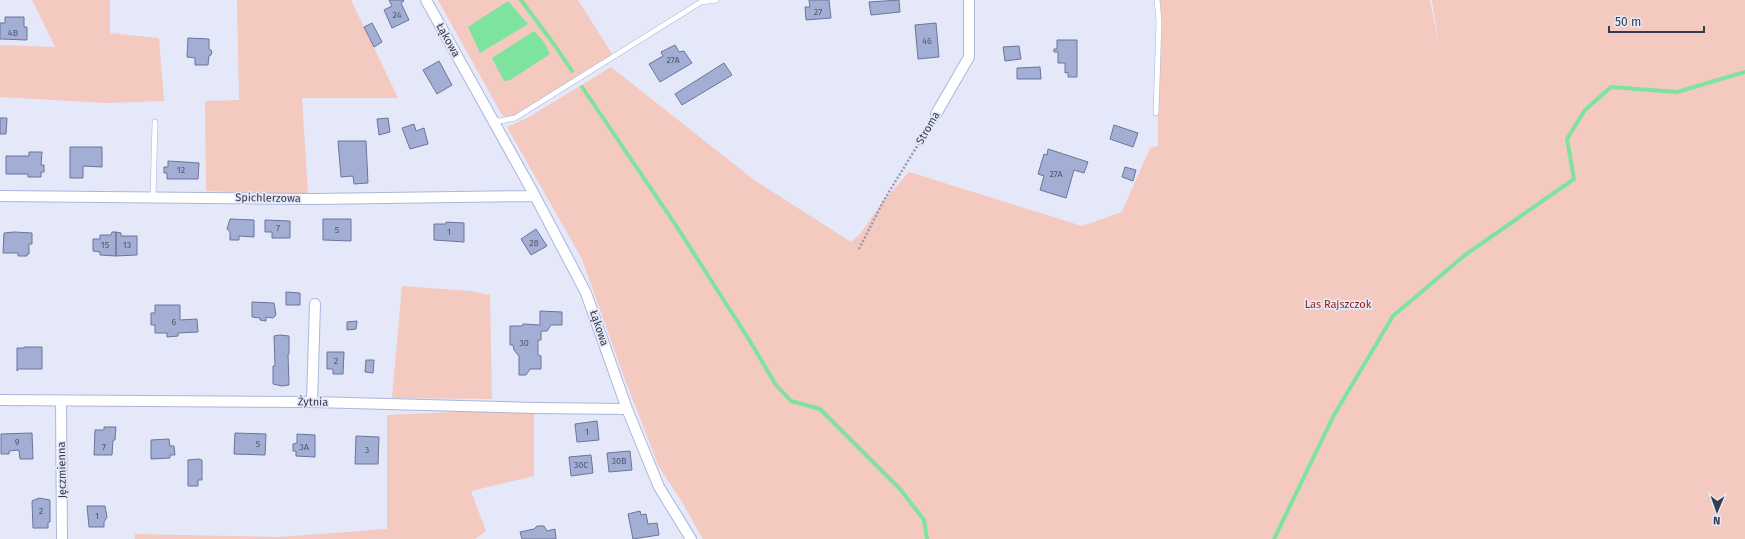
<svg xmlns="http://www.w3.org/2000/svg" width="1745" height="539" viewBox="0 0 1745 539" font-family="'Fira Sans',sans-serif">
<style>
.green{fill:#f4c9bf}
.water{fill:#7ee39e}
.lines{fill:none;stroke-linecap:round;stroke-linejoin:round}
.stream{stroke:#7ee39e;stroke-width:4}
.building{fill:#a3aed4;stroke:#6c7599}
.lane-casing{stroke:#abb6dd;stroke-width:6}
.street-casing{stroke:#abb6dd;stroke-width:12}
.path{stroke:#969aab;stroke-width:2.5;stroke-dasharray:2 2;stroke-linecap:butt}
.lane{stroke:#fff;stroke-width:5}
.street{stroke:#fff;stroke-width:10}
.labels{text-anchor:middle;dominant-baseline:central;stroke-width:3.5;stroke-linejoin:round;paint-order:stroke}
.number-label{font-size:9px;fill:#52586d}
.street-label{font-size:11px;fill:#373b4b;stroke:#e4e8f9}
.park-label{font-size:11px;fill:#9f1e03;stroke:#e4e8f9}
</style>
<rect width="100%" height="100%" fill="#e4e8f9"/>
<path class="green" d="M32 0H110V33L159 38 164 101 107 103 0 97V45L55 47Z
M237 0H351L398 98H302L308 195 206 191 205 101 239 100Z
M438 0H578L612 54 510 119 502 115Z
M1158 0H1430L1439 47 1432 0H1745V539H703L682 502 659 467 624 377 582 259 507 127 529 117 611 67 754 180 851 242 860 234 884 200 909 172 1082 226 1122 212 1150 148 1158 146Z
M402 286 470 291 490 295 492 399 392 398Z
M534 408V476L471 491 486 531 475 539H135V534L279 537 387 529V415Z"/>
<path class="water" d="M508 1 528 24 480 53 468 27Z
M534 31 544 42 550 54 510 80 504 81 492 58Z"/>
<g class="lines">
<path class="stream" d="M521 0 553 43 572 71
M582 87 675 224 748 338 776 385 791 401 820 409 900 489 924 520 927 539
M1274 539 1334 415 1393 316 1465 255 1574 179 1567 139 1585 110 1611 87 1677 92 1745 72"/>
</g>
<path class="building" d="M389 0H403L404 1 401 3 409 20 392 28 384 10 392 6Z
M809 0H829L831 18 806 20 805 7H810Z
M899 0 900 12 871 15 869 2Z
M5 17H24V27H27V40L0 39V23H5Z
M372 23 382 42 374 47 364 27Z
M936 23 939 57 918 59 915 25Z
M188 38 209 39V49L212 51 211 55 209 56 208 65H195V58L187 57Z
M1057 40H1077V77H1068V72L1065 73V63H1058V52H1054V49H1057Z
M675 45 679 52 684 51 692 63 660 82 649 64 663 56 661 52Z
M1019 46 1021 59 1005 61 1003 47Z
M439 61 452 85 437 94 423 70Z
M724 63 732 75 682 105 675 94Z
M1040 67 1041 79H1017V68Z
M0 118H7L6 134H0Z
M388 118 390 132 379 135 377 119Z
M414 124 416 131 424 128 428 144 410 149 402 128Z
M1114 125 1138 133 1133 147 1110 139Z
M338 141H366L368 183 354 184 353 176 341 177Z
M70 147H102V167L83 166V178H70Z
M1048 149 1088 162 1084 173 1074 170 1066 198 1040 190 1044 176 1038 174 1044 154 1047 155Z
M29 152H42L41 165H44V172H41V177H28V174H6V156H29Z
M168 161 199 163 198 179H167V173H164V167H168Z
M1125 167 1136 170 1133 181 1122 177Z
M230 219 254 220V237L239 236V240H230V232L227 229Z
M323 219H351V241L323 240Z
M265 220 290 221V238H272V232H265Z
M446 222 464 223V242L434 240V224H446Z
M536 229 547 246 531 255 521 239Z
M14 232 32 233V244H29V254H27V256H18V253H3L4 233Z
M112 232H116V256L100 255V252L93 251V239H100V235H111Z
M116 232 121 233V236H137V255L116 256Z
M286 292 300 293V305H286Z
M252 302 274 303 276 315 273 318 266 317V321L260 320V318L252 317Z
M155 305H180V320L197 319 198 332 178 333V336L167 337V333H155V325H151V313H155Z
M540 311 562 312V325H551L547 331H541V340H538V355L541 356V369H530L526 375H519V356L514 350 513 345H510V326H522L523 324 540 325Z
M357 321 356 329 347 330V322Z
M280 335 289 336V354H288L289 385 282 386 273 384V366H275L274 336Z
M24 347H42V369H18L17 371V348H24Z
M327 352H344L343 374H333V369H327Z
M366 360H374L373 373 365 372Z
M597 421 599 440 577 442 575 424Z
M104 427H116L115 440H113L112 455H94L95 430H104Z
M32 433 33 459H20L19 450 9 451V454H1V434Z
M235 433 266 434 265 455 234 454Z
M297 434 315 435V457L296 456V451H293V444L297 443Z
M356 436 379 437 378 464H355Z
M169 439 170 446H174L175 455H170V458L151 459V440Z
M630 451 632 470 609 472 607 453Z
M591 455 593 473 571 476 569 457Z
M198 459 202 460V480H198V486H188V460Z
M39 498 50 500V522H48V528H33L32 501Z
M87 506H105L107 517 104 522V527H89Z
M640 511 641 515 646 514 648 524 657 523 659 535 633 539 628 514Z
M537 526H544L547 531 555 529 556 539H522L520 532 534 529Z"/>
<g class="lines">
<defs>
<path id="lane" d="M1156 113 1159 21 1157 0
M494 122 515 118 701 2 716 0
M153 197 155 122"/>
<path id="street" d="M426 0 535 196 586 293 627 409 659 487 691 539
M936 114 969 57V0
M0 196 314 199 535 196
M0 400 312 402 534 408 627 409
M61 401 62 539
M312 402 315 304"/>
</defs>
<use href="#lane" class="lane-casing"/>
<use href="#street" class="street-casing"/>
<path class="path" d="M859 249 884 200 932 122"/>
<use href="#lane" class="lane"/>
<use href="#street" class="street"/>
</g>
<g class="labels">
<g class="number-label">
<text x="818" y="12">27</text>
<text x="397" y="15">24</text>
<text x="13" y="33">4B</text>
<text x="927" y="41">46</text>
<text x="673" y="60">27A</text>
<text x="181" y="170">12</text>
<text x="1056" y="174">27A</text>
<text x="278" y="228">7</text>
<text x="337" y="230">5</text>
<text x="449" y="232">1</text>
<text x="534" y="243">28</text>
<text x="105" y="245">15</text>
<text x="127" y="245">13</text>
<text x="174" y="322">6</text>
<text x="524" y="343">30</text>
<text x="336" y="361">2</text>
<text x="587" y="432">1</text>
<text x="17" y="442">9</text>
<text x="258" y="444">5</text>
<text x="104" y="447">7</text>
<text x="304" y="447">3A</text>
<text x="367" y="450">3</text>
<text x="619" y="461">30B</text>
<text x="581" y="465">30C</text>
<text x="41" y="511">2</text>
<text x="97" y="516">1</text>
</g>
<g class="street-label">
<text transform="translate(448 40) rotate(61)">Łąkowa</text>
<text transform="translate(928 128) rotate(-60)">Stroma</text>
<text transform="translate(268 198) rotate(1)">Spichlerzowa</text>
<text transform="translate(599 328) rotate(71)">Łąkowa</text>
<text transform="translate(313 402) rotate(1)">Żytnia</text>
<text transform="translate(62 470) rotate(-91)">Jęczmienna</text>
</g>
<g class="park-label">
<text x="1338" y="304">Las Rajszczok</text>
</g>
</g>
<g transform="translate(1717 511) rotate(182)" stroke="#e4e8f9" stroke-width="3" paint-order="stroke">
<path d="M0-3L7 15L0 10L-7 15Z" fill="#373b4b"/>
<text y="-6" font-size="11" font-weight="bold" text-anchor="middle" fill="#373b4b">N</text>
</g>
<path d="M1609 26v6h95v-6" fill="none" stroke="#373b4b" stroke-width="2"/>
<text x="1615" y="26" font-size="12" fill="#373b4b" stroke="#e4e8f9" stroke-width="3" paint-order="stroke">50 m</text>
</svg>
